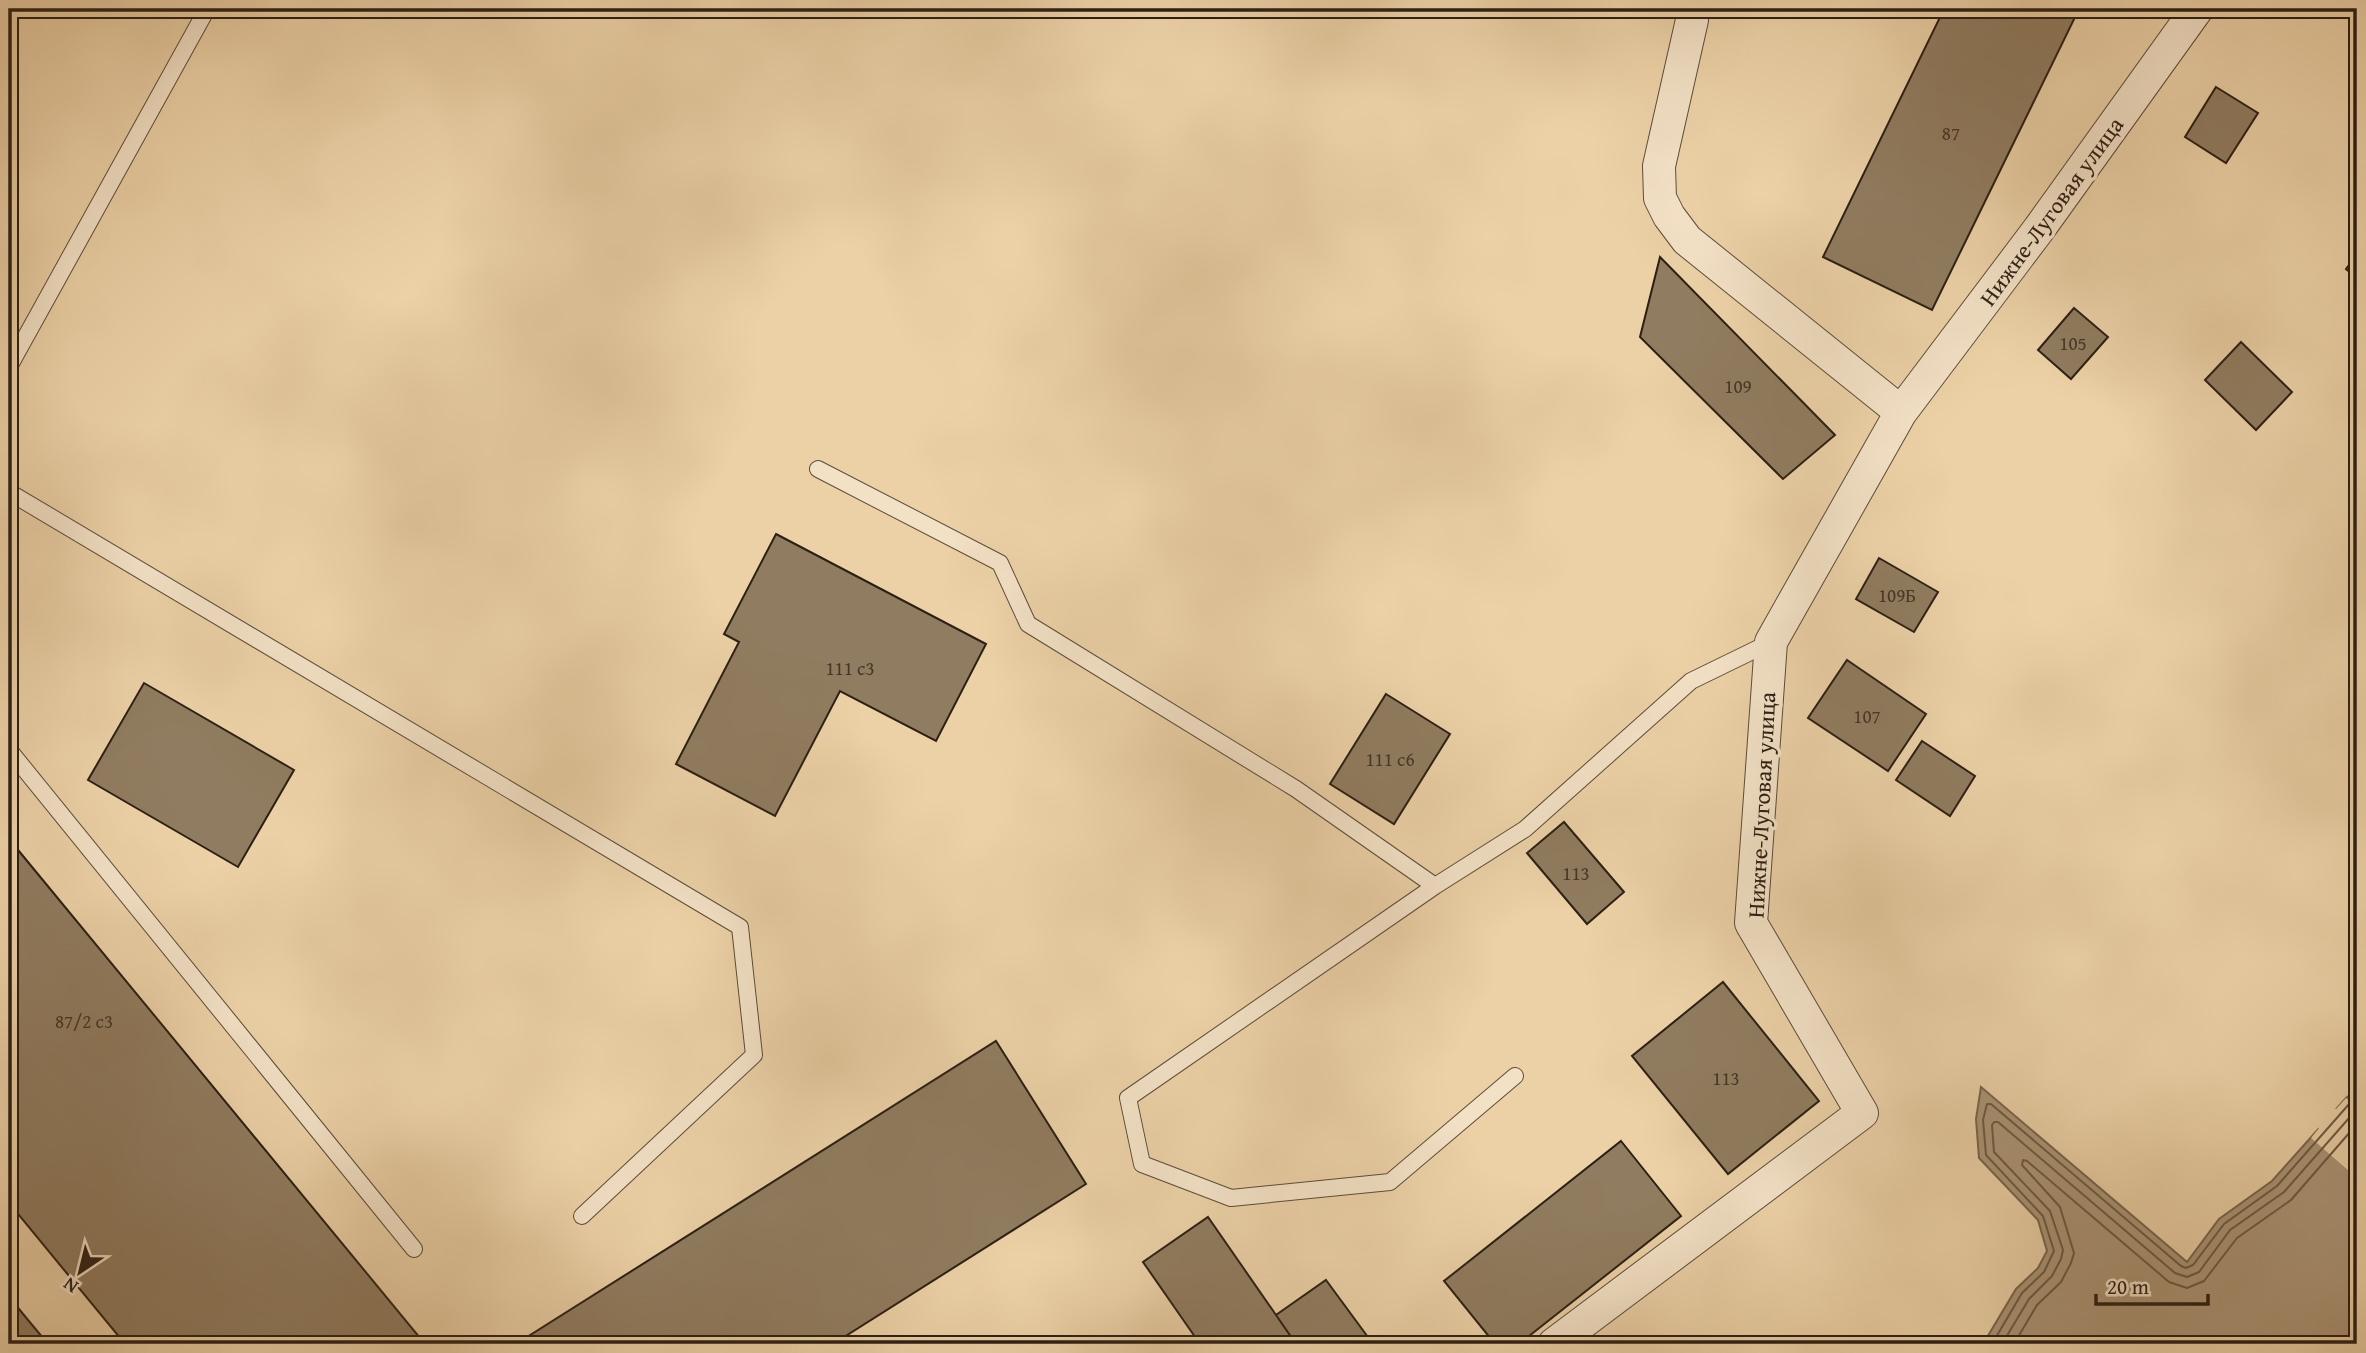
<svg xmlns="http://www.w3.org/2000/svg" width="2366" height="1353" viewBox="0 0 2366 1353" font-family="'Gentium Book Plus',serif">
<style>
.water{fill:#ab9475;stroke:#78654e;stroke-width:2}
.pier{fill:#ecd1a7}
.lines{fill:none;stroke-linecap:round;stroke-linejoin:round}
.shore{stroke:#6c5a44;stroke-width:2}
.building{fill:#907c60;stroke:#2c1f14;stroke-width:2}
.service-casing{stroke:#5c4c39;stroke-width:18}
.minor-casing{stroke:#5c4c39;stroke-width:34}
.service{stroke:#f3e1c6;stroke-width:16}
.minor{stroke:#f3e1c6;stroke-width:32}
.labels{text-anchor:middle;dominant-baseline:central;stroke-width:7;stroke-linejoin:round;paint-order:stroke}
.number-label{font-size:19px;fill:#453627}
.street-label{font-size:23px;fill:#2c1f14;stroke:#f3e1c6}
</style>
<rect width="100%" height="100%" fill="#ecd1a7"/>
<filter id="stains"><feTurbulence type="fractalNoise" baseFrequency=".00286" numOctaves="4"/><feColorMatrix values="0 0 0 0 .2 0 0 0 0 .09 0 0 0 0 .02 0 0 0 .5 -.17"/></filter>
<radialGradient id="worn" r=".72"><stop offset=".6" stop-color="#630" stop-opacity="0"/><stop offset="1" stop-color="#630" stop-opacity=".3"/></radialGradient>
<path class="water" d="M1981 1087 2187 1262 2219 1219 2272 1181 2346 1098 2357 1089V1344H1983L2016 1289 2038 1268 2047 1251 2038 1220 1979 1158 1976 1119Z"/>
<path class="pier" d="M2346 1098 2357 1108V1178L2311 1138 2319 1128 2316 1126 2333 1107 2336 1109Z"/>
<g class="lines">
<path class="shore" d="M1992 1344 2022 1293 2044 1272 2054 1251 2043 1216 1986 1155 1983 1120 1987 1104H1991L2181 1266 2186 1268 2193 1265 2224 1224 2277 1186 2350 1103 2357 1098
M2002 1344 2029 1299 2052 1276 2061 1259 2063 1250 2050 1211 1994 1152 1992 1125 1994 1122H1998L2175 1273 2187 1277 2199 1272 2230 1230 2284 1192 2357 1109
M2014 1344 2037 1305 2061 1282 2071 1263 2074 1253 2060 1207 2022 1165 2023 1160 2027 1161 2169 1282 2187 1288 2204 1281 2237 1238 2291 1200 2357 1124"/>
</g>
<path class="building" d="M1944 9H2079L1932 310 1823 257Z
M2216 87 2258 113 2226 163 2185 137Z
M2357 254V278L2346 269Z
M1660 257 1835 435 1783 479 1640 337Z
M2074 308 2108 337 2071 379 2038 350Z
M2241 342 2292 392 2256 430 2205 380Z
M776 534 986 644 936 741 840 691 775 816 676 764 739 642 724 634Z
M1879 558 1938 592 1914 632 1856 599Z
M1847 660 1926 714 1888 771 1808 718Z
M144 683 294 770 238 867 88 780Z
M1386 694 1450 734 1394 824 1330 784Z
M1922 741 1975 776 1950 816 1896 780Z
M1564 822 1624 892 1587 924 1527 853Z
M9 839 425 1344H125L9 1203Z
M1723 982 1819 1101 1728 1174 1632 1056Z
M996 1041 1086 1184 833 1344H516Z
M1621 1141 1681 1216 1519 1344H1495L1444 1281Z
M1208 1217 1276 1315 1296 1344H1200L1143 1262Z
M1326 1280 1373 1344H1296L1276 1315Z
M9 1297 48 1344H9Z"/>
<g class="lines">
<defs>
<path id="service" d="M9 367 207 9
M818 469 1000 563 1028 624 1296 789 1435 886 1525 829 1691 681 1771 642
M9 492 740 927 754 1055 582 1216
M9 750 414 1249
M1435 886 1128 1098 1142 1164 1231 1198 1390 1182 1515 1076"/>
<path id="minor" d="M1901 412 2039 229 2197 9
M1554 1344 1862 1113 1751 923 1771 642 1901 412 1687 240 1669 216 1660 198 1659 166 1692 20 1691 9"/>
</defs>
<use href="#service" class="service-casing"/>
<use href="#minor" class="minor-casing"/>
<use href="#service" class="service"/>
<use href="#minor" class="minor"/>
</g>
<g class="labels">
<g class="number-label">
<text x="1951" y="133">87</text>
<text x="2073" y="343">105</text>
<text x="1738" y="386">109</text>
<text x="1897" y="595">109Б</text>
<text x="850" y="668">111 с3</text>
<text x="1867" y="716">107</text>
<text x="1390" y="759">111 с6</text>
<text x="1576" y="873">113</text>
<text x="84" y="1021">87/2 с3</text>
<text x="1726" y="1078">113</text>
</g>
<g class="street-label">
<text transform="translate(2051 211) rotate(-54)">Нижне-Луговая улица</text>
<text transform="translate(1761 805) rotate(-87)">Нижне-Луговая улица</text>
</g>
</g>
<rect width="2366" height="1353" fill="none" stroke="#ecd1a7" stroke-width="35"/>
<rect x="10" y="10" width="2345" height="1332" fill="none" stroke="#2c1f14" stroke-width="3.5"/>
<rect x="18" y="18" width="2331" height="1318" fill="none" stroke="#2c1f14" stroke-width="2"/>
<g transform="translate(80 1272) rotate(215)" stroke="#f3e1c6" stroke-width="5" paint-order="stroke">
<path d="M0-5L12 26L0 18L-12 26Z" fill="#2c1f14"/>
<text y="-10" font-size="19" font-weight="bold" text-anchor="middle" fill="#2c1f14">N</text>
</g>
<path d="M2096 1294v10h112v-10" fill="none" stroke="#2c1f14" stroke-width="3.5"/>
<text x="2107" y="1294" font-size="21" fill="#2c1f14" stroke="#f3e1c6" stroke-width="5" paint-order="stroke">20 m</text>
<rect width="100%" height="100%" filter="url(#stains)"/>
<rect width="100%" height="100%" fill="url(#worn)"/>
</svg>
